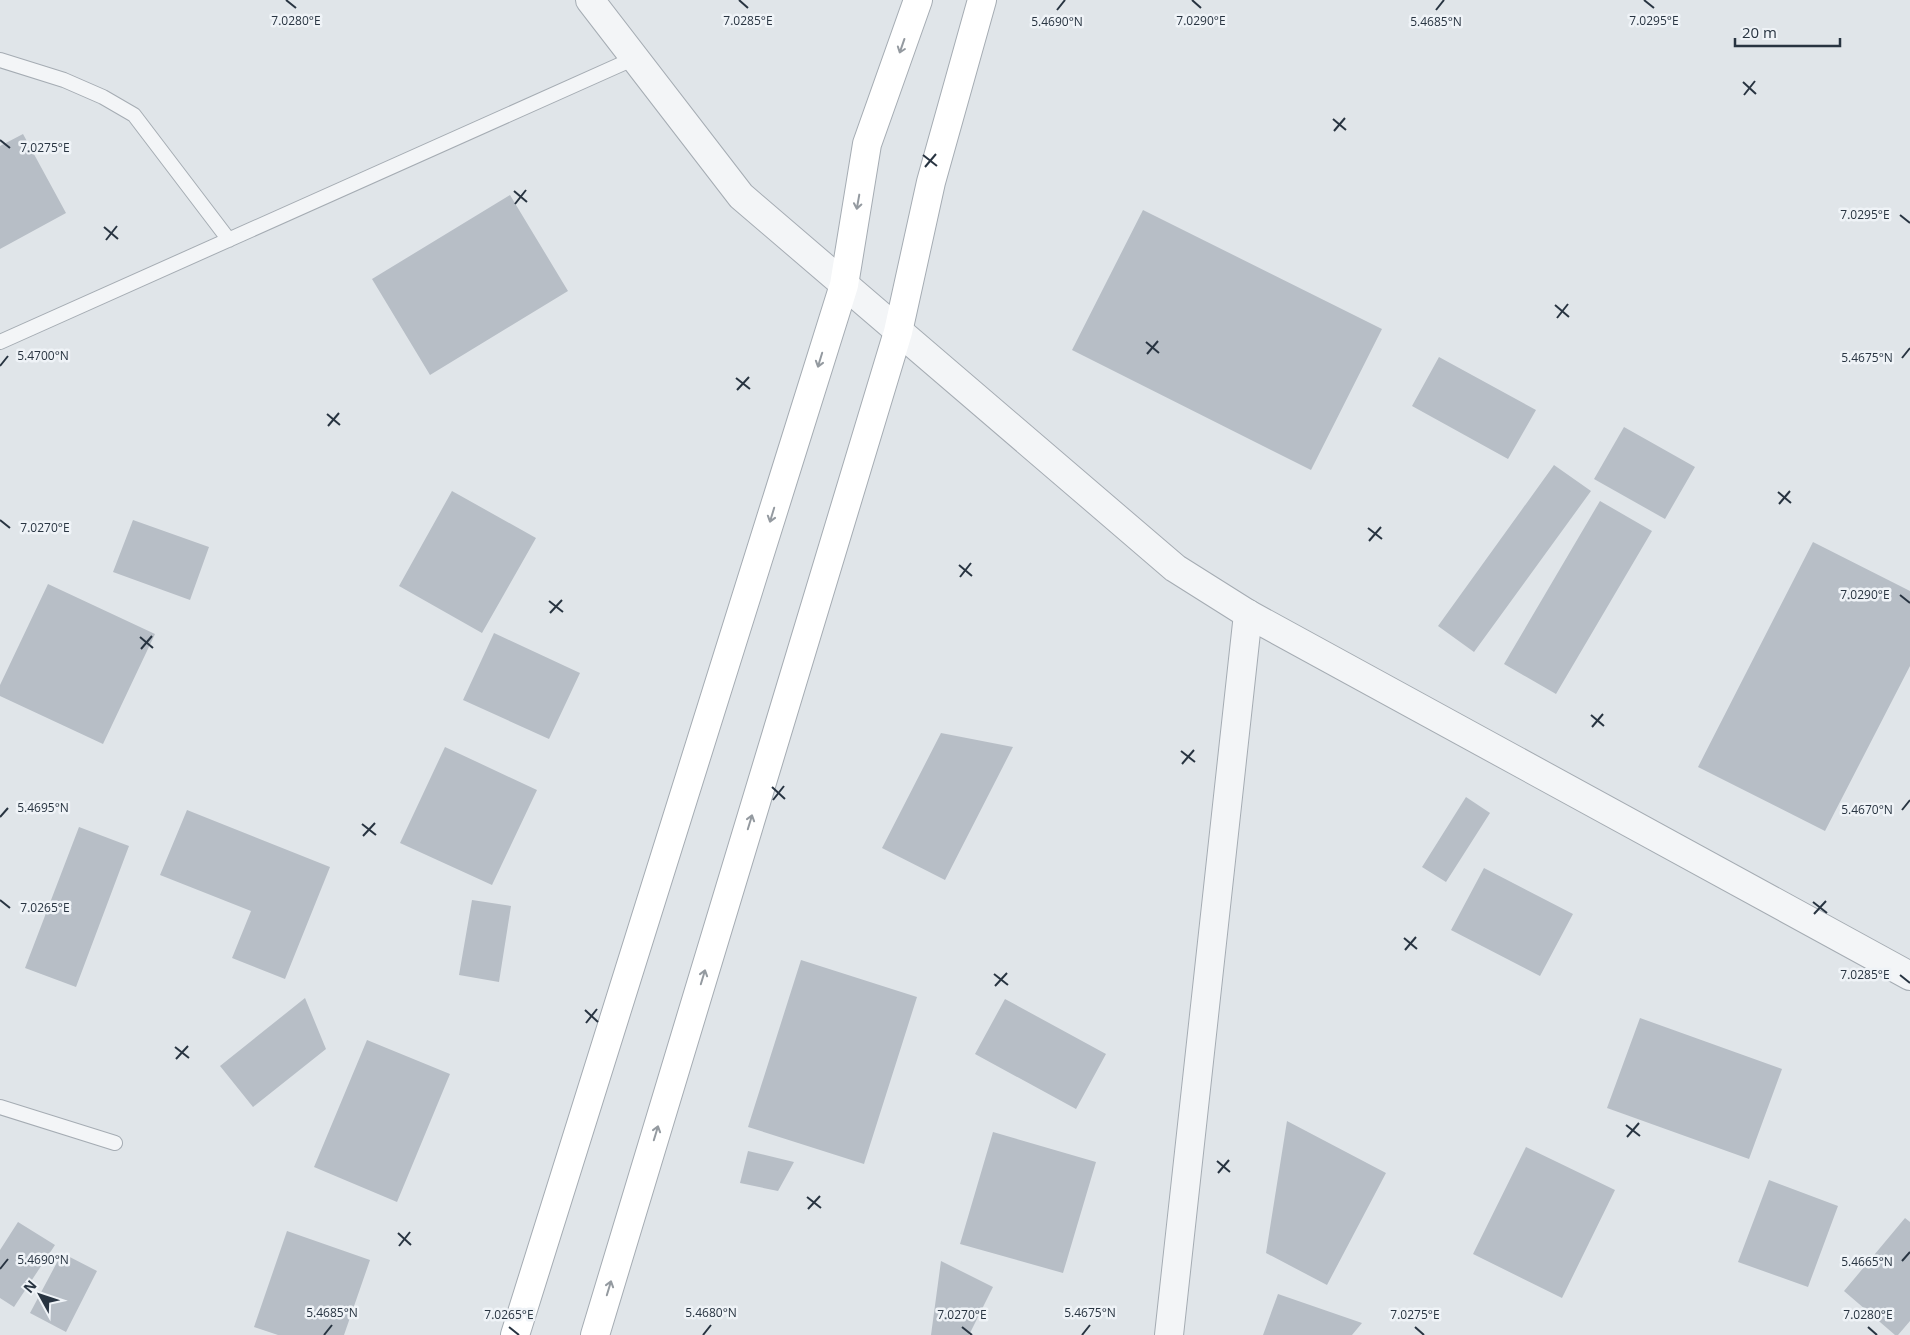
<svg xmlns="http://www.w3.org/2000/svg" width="1910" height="1335" viewBox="0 0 1910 1335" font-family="'Open Sans',sans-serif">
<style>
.building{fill:#b7bec6}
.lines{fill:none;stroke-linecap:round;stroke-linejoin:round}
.service-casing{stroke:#a5acb3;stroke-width:16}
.minor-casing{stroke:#a5acb3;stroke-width:30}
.tertiary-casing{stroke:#a5acb3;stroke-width:30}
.secondary-casing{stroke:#a5acb3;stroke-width:30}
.service{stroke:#f3f5f7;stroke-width:14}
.minor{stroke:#f3f5f7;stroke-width:28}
.tertiary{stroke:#f3f5f7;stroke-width:28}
.secondary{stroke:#fff;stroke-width:28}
.oneway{stroke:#949aa0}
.ticks{fill:none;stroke:#283441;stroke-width:2}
.ticks-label{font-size:12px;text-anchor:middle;fill:#283441;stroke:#eff3f7;stroke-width:5;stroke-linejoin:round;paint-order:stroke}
</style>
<rect width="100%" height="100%" fill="#e0e5e9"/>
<path class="building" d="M23 134 66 213 0 249V146Z
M510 195 568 291 430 375 372 279Z
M1143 210 1382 329 1311 470 1072 350Z
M1439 357 1536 410 1508 459 1412 406Z
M1624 427 1695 467 1665 519 1594 479Z
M1554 465 1591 491 1474 652 1438 626Z
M452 491 536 538 482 633 399 586Z
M1600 501 1652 531 1556 694 1504 664Z
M133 520 209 547 190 600 113 572Z
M1813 542 1910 591V666L1825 831 1698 767Z
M48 584 155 634 103 744 0 696V685Z
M494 633 580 673 549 739 463 700Z
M941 733 1013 747 945 880 882 848Z
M445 747 537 790 492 885 400 843Z
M1466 797 1490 813 1446 882 1422 867Z
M187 810 330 867 285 979 232 958 251 911 160 875Z
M79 827 129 846 76 987 25 968Z
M1484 868 1573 914 1540 976 1451 930Z
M472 900 511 906 499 982 459 975Z
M801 960 917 997 864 1164 748 1127Z
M305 998 326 1049 253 1107 220 1066Z
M1005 999 1106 1054 1076 1109 975 1054Z
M1640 1018 1782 1069 1749 1159 1607 1108Z
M367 1040 450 1074 397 1202 314 1167Z
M1287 1121 1386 1173 1327 1285 1266 1253Z
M993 1132 1096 1162 1063 1273 960 1244Z
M1526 1147 1615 1190 1562 1298 1473 1254Z
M748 1151 794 1162 778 1191 740 1183Z
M1769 1180 1838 1206 1808 1287 1738 1262Z
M1905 1218 1910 1222V1321L1898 1335H1895L1844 1291Z
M18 1222 55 1245 14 1307 0 1298V1250Z
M287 1231 370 1260 344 1335H278L254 1327Z
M62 1253 97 1271 66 1332 30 1313Z
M941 1261 993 1287 969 1335H931Z
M1278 1294 1362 1323 1352 1335H1263Z"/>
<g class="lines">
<defs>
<path id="service" d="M0 60 64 80 103 97 134 115 229 240
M0 342 635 58
M0 1107 115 1143"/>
<path id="minor" d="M1169 1335 1248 614"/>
<path id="tertiary" d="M590 0 741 196 1175 568 1248 614 1910 976"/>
<path id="secondary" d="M515 1335 844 285 867 144 918 0
M595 1335 898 332 931 182 982 0"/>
</defs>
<use href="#service" class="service-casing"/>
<use href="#minor" class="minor-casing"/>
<use href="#tertiary" class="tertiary-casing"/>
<use href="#secondary" class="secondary-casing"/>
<use href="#service" class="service"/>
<use href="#minor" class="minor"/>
<use href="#tertiary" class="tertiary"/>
<use href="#secondary" class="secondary"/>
</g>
<defs><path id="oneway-shaft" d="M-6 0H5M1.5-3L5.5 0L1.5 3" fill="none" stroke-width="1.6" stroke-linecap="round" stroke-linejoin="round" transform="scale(1.25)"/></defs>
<g class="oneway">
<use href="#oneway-shaft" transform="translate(902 46) rotate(109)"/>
<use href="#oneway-shaft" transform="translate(858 202) rotate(100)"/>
<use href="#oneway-shaft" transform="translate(820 360) rotate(107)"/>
<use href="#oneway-shaft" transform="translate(772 515) rotate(107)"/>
<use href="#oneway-shaft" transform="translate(750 822) rotate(-73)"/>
<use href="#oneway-shaft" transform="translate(703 977) rotate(-73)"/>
<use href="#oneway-shaft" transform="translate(656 1133) rotate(-73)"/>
<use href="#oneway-shaft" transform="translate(609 1288) rotate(-73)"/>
</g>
<path class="ticks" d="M286 0 296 8M739 0 748 8M1192 0 1201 8M1644 0 1654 8M1057 10 1065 0M1436 10 1444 0M1743 82 1756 94M1744 95 1755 81M1333 119 1346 130M1334 131 1345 118M0 140 10 148M923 155 937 166M925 167 936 154M514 191 527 202M515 204 526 190M1900 215 1910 223M104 227 118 239M106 240 117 226M1555 305 1569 317M1557 318 1568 304M1146 342 1159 353M1147 354 1158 341M1902 358 1910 348M0 366 8 356M736 378 750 389M737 390 749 377M327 414 340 425M328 426 339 413M1778 492 1791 503M1779 504 1790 491M0 520 10 528M1368 528 1382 539M1369 541 1381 527M959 565 972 576M960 577 971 563M1900 595 1910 603M549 601 563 612M550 613 562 600M140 637 153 648M141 649 152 636M1591 715 1604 726M1592 727 1603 714M1181 751 1195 762M1182 764 1194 750M772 787 785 799M773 800 784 786M1902 810 1910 800M0 817 8 808M362 824 376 835M363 836 375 823M0 900 10 908M1813 902 1827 913M1814 914 1826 901M1404 938 1417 949M1405 950 1416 937M994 974 1008 985M1900 975 1910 983M995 986 1007 973M585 1010 598 1022M586 1023 597 1009M175 1047 189 1058M176 1059 188 1046M1626 1125 1640 1136M1627 1137 1639 1123M1217 1161 1230 1172M1218 1173 1229 1160M807 1197 821 1208M808 1209 820 1196M398 1233 411 1245M399 1246 410 1232M1902 1261 1910 1252M0 1269 8 1259M509 1327 519 1335M962 1327 972 1335M1415 1327 1424 1335M1868 1327 1877 1335M324 1335 332 1325M703 1335 711 1325M1082 1335 1090 1325"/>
<g class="ticks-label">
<text x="1201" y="25">7.0290°E</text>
<text x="1654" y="25">7.0295°E</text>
<text x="296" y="25">7.0280°E</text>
<text x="748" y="25">7.0285°E</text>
<text x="1057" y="26">5.4690°N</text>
<text x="1436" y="26">5.4685°N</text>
<text x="45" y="152">7.0275°E</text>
<text x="1865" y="219">7.0295°E</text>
<text x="43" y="360">5.4700°N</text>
<text x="1867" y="362">5.4675°N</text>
<text x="45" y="532">7.0270°E</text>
<text x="1865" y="599">7.0290°E</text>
<text x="43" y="812">5.4695°N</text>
<text x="1867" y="814">5.4670°N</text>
<text x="45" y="912">7.0265°E</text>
<text x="1865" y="979">7.0285°E</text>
<text x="43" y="1264">5.4690°N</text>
<text x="1867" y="1266">5.4665°N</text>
<text x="332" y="1317">5.4685°N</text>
<text x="711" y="1317">5.4680°N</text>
<text x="1090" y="1317">5.4675°N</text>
<text x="509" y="1319">7.0265°E</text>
<text x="962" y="1319">7.0270°E</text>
<text x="1415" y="1319">7.0275°E</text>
<text x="1868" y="1319">7.0280°E</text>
</g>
<g transform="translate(40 1295) rotate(310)" stroke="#eff3f7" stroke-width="4" paint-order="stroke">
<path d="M0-4L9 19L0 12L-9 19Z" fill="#283441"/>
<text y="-8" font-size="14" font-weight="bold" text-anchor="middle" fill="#283441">N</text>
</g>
<path d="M1735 38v8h105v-8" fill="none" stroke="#283441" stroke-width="2.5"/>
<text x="1742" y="38" font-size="15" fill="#283441" stroke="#eff3f7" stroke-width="4" paint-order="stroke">20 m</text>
</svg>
